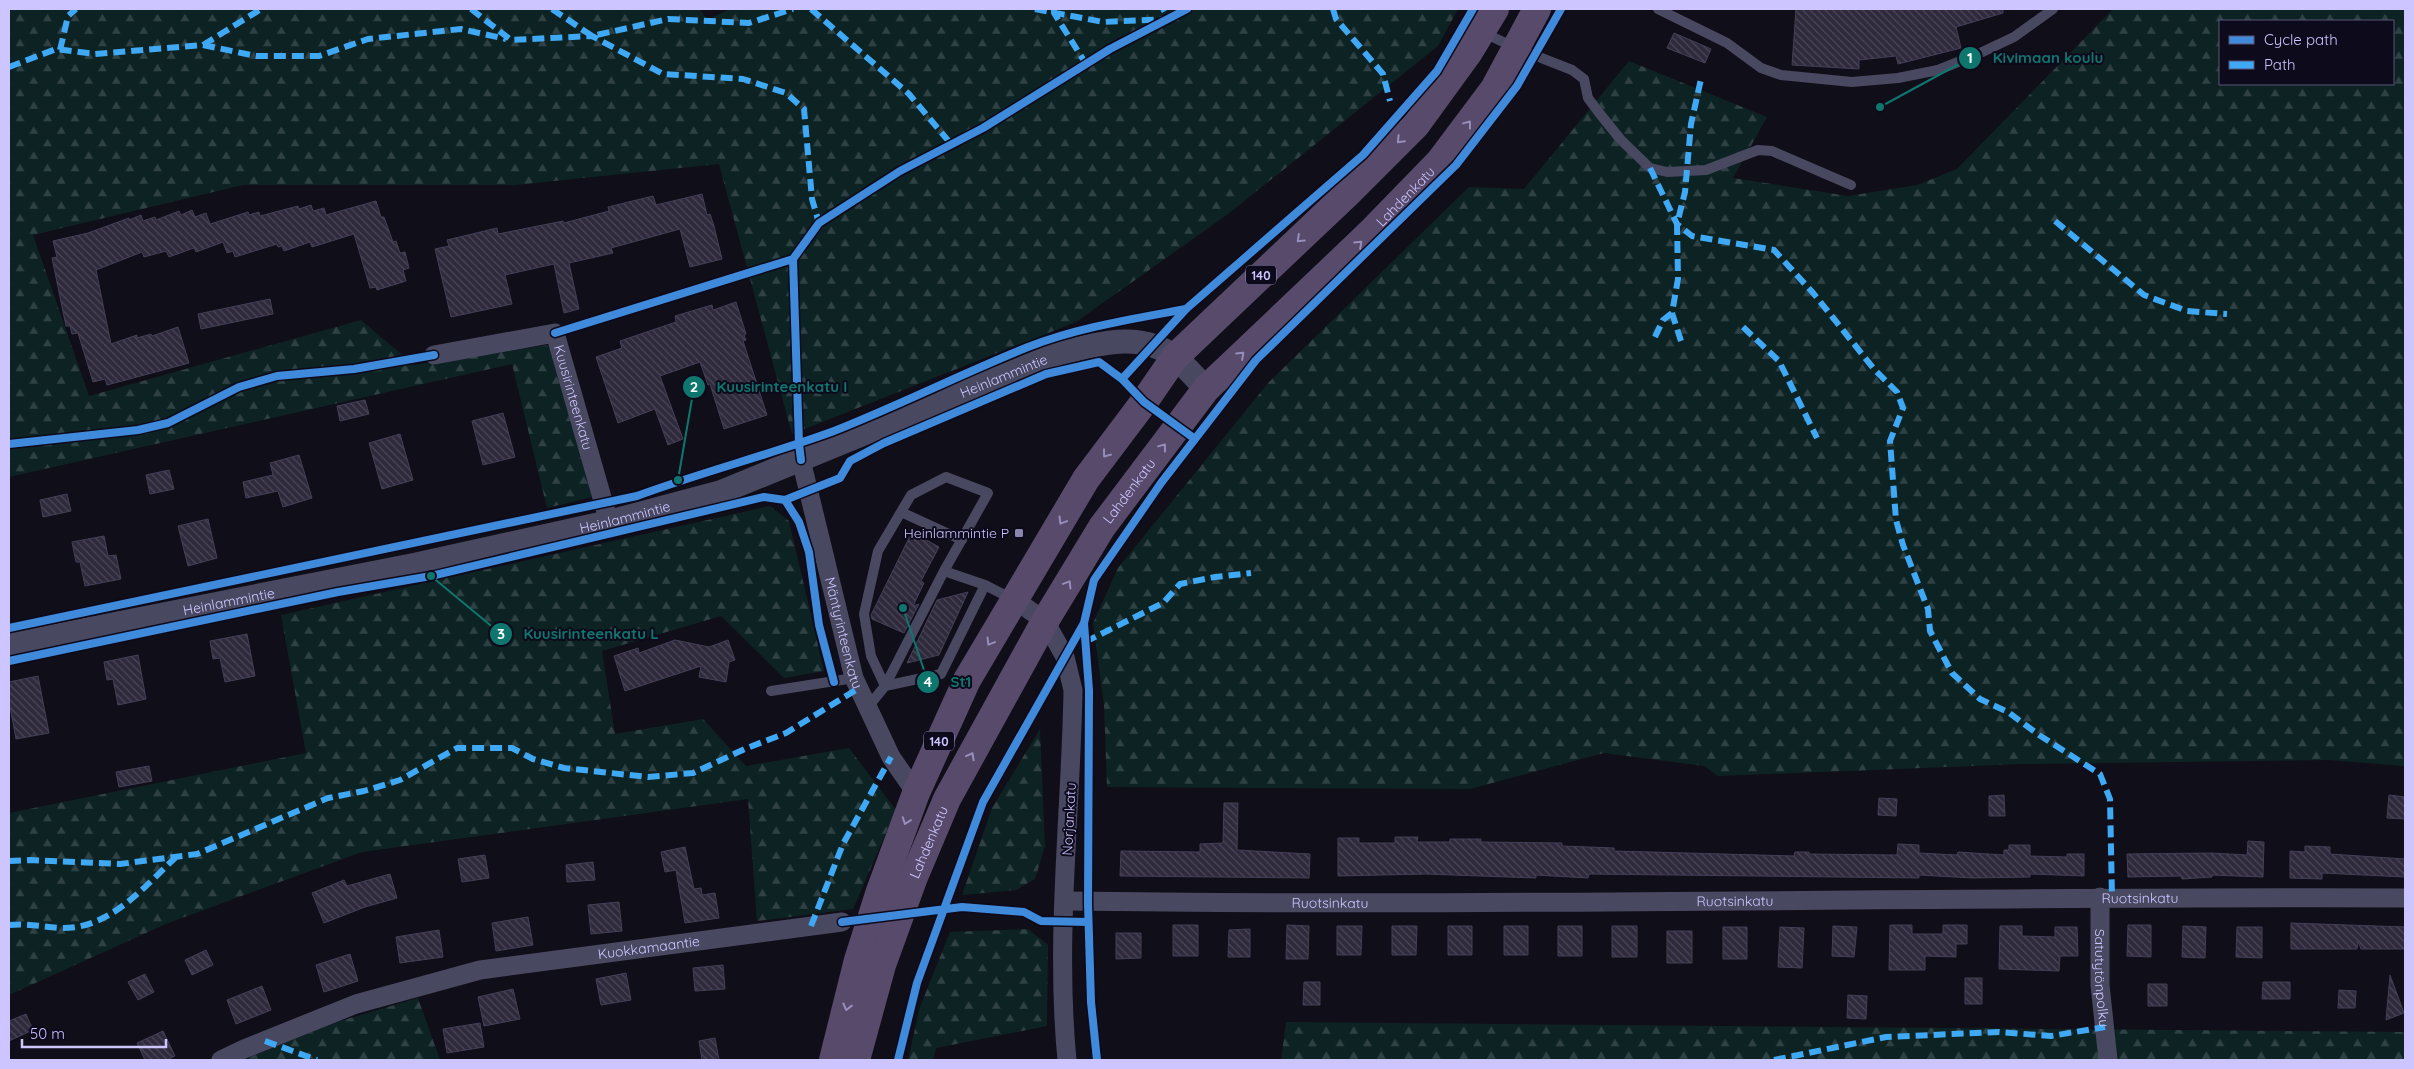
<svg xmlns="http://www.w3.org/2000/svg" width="2414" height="1069" viewBox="0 0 2414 1069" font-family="Quicksand,sans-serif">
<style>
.forest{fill:url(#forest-firs);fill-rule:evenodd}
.building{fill:url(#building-back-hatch);stroke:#433f58}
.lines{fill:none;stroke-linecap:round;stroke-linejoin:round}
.service{stroke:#494861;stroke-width:10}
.minor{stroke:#494861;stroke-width:19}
.tertiary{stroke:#494861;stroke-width:24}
.primary{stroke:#574a6b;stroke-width:28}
.quiet{stroke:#3fa9f5;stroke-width:6;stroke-dasharray:12 6;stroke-linecap:butt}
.cycleway-casing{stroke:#0d0a1c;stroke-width:11}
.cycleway{stroke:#408adc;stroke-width:8}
.oneway{stroke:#978ebc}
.poi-dot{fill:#8a85ae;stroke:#0d0a1c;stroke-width:2}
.labels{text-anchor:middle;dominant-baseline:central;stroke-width:4;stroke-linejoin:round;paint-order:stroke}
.shield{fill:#0d0a1c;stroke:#938dbb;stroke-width:1}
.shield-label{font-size:12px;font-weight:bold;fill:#ccc5ff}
.street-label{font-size:14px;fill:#ccc5ff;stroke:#0d0a1c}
.poi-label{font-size:14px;fill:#ccc5ff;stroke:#0d0a1c;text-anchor:end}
.leader{fill:none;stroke:#0f766e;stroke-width:2}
.callout-dot{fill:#0f766e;stroke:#0d0a1c;stroke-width:2}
.mark-label{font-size:15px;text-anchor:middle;font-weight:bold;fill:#fff}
.callout-label{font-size:15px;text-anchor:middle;font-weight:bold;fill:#0f766e;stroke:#0d0a1c;stroke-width:4;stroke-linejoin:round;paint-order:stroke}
</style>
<defs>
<pattern id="forest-firs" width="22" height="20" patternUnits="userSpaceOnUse" patternTransform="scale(1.25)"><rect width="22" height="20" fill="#0d2323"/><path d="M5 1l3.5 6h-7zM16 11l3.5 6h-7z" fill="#2f4144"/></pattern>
<pattern id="building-back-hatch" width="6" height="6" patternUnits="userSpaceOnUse" patternTransform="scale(1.25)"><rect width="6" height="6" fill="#2e2a3c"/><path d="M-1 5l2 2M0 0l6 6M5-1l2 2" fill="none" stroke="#4b4759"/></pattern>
</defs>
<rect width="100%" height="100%" fill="#100e18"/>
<path class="forest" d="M9 9H700L707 20 730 9H1458L1438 46 1228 214 1076 322 792 434 719 164 515 185H243L33 235 89 396 361 320 414 365 549 345 592 497 547 508 512 364 9 477Z
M2113 9H2405V766L2329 760 2023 764 1718 776 1704 766 1604 753 1470 789 1107 787 1104 705 1093 623 1118 568 1269 382 1469 187 1524 189 1629 61 1767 117 1733 178 1848 196 1917 185 1957 169ZM2220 21H2393V84H2220Z
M770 506 789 521 824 671 784 678 721 616 602 651 615 734 703 719 746 766 849 748 896 810 853 909 757 921 748 799 362 852 168 923 9 995V813L306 753 281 615Z
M1040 729 1045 846 1035 879 1016 890 962 895 992 808Z
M1028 929 1048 945 1047 1026 936 1048 933 1060H908L920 1007 950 932Z
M418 998 440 1060H243L337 1022Z
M1286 1022 2405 1032V1060H1281Z"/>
<path class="building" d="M1796 9H2003V13L1956 27 1961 48 1898 64 1896 56 1859 60V69L1792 65Z
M1674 33 1711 49 1705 63 1667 48Z
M702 194 707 215 710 214 714 226 722 259 690 267 680 229 611 248 613 253 569 263 579 309 564 313 554 264 505 275 512 304 451 317 435 249 449 246 447 240 497 228 498 234 563 221 564 223 609 211 608 207 653 196 656 205Z
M376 201 381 217H384L393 242 396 241 400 253 405 252 409 268 403 270 406 281 377 290 376 287 370 288 354 234 312 247 310 242 284 251 282 246 278 247 277 244 235 257 233 251 227 253 223 242 196 252 194 248 169 257 166 251 144 257 142 252 96 270 111 344 137 335V338L151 334 152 336 178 327 189 363 107 385 105 379 93 382 78 333 72 334 70 326H66L52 258 57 257 53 241 88 233 129 218V220L141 215 143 221 155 217 156 220 179 211 181 215 192 210 195 217 206 213 210 224 248 212 249 215 259 212 260 216 298 206 299 209 311 205 313 211 324 208 326 215Z
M270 299 273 314 201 329 198 314Z
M736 302 746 334 744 335 746 340 743 341 767 415 724 429 710 384 708 385 700 362 660 376 683 439 668 445 655 409 618 423 596 357 622 348 620 341 676 322 675 316 712 305 713 310Z
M365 400 369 414 340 421 337 406Z
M503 413 515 457 483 465 472 421Z
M400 434 413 480 382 489 369 443Z
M299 455 312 498 283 507 278 491 246 498 243 482 273 475 270 463Z
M169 470 174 489 150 494 146 475Z
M67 494 71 511 43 517 40 500Z
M208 519 217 558 188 566 178 526Z
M912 532 939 547 921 581 924 583 913 606 919 604 904 633 872 619 871 615Z
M104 536 108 556 116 555 121 579 85 586 80 562H76L72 542Z
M968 592 939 655 907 663 937 600Z
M247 634 255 676 225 682 220 658 213 659 210 641Z
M675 640 709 647 728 640 735 660 729 662 726 682 699 677 701 666 625 691 614 656 638 648 639 653Z
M138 655 146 699 118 705 113 679 107 680 104 662Z
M38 676 49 733 16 739 9 701V682Z
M149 766 152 781 119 787 116 772Z
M2004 795 2005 816H1989V796Z
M2389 795 2405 797V819L2387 818Z
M1879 798 1897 799 1896 816 1878 815Z
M1224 803H1238L1237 850 1310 854 1309 878 1120 876 1121 851 1200 852V844L1223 843Z
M1395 837H1418L1417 842H1450V839H1481V842L1562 843V846L1614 848V851L1794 856 1795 852H1809V854L1897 855 1898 844 1919 845V853L1957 855 1958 852 2004 855V850H2009V845H2030V856L2067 857V854H2084V876L2030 874V877L1973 878 1919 875V878L1589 874 1588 878 1536 875V878L1425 874 1338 876V838H1359V843H1395Z
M2248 841 2264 842 2263 877 2212 875V877L2182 879 2181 876 2128 877 2127 854 2211 853 2247 855Z
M2305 846 2330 847V854L2405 859V877L2322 873V879L2290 878V851L2305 852Z
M685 847 694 889 701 888 702 895 715 893 719 918 685 923 676 870 665 872 661 852Z
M485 855 489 878 462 882 458 859Z
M593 862 595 880 567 882 566 865Z
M390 874 397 898 365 907 324 923 312 893 344 880 347 886Z
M619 902 622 931 591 934 588 905Z
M528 917 533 945 496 951 492 923Z
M2291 923 2405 927V949H2361L2358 941 2357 949H2291Z
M1173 925H1198V956H1173Z
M1287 925 1309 926 1308 959H1286Z
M1890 925H1912V934H1943V925H1967V944H1956V957L1925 956V970H1889Z
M2128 925H2151V957L2127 956Z
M1337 926H1362L1361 955H1337Z
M1392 926H1417L1416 955H1392Z
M1448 926H1472V955H1448Z
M1504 926H1528V955H1504Z
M1558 926H1582V956H1558Z
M1612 926H1637V957H1612Z
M1833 926 1857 927 1854 957 1832 956Z
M2000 926H2022V936L2055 937V927H2077L2078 956H2060L2059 971 1999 969Z
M2183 926 2206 927 2205 958 2182 957Z
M1723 927H1747V959H1723Z
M1780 927 1804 928 1802 968 1778 967Z
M2237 927H2262V958L2236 957Z
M1250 929V957H1228L1229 930Z
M439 930 443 957 400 963 396 937Z
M1667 931H1692V963H1667Z
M1116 933H1141V958L1116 959Z
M206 950 213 965 192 975 185 960Z
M350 954 358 981 324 992 316 965Z
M723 965 725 989 695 991 693 968Z
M626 973 631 1000 601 1005 596 979Z
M145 974 154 992 138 1000 128 982Z
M2390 975 2404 1013 2386 1020Z
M1965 978H1982V1004H1965Z
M1304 982H1320V1005H1303Z
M2263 982H2290V999H2262Z
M2148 984H2167V1006H2148Z
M262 986 271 1010 236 1024 227 1000Z
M513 989 520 1019 484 1026 478 997Z
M2339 990 2356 991 2355 1008H2338Z
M1848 995 1867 996 1866 1019 1847 1018Z
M26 1014 33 1030 9 1041V1021Z
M480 1023 484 1047 447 1053 443 1029Z
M163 1031 175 1056 167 1060H145L137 1043Z
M715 1038 719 1060H702L699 1041Z"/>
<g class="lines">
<path class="service" d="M1658 9 1727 43 1761 68 1781 75 1852 82 1898 78 1938 70 1978 54 2014 37 2053 9
M1482 32 1516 48 1572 70 1584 79 1588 98 1600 114 1621 140 1650 168 1667 172 1706 170 1758 150 1772 151 1851 185
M901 512 962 540
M944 571 988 493 946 477 911 495 878 551 864 614 871 656 885 686 941 674 985 585
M771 691 854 678
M868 707 885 686 944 571 985 585 1014 600"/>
<g class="minor">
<path id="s1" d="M434 355 555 333 609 522"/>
<path id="s2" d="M801 460 854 678 891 757 916 793"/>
<path d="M1015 600 1045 621 1065 657 1073 690C1071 813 1055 937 1067 1060"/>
<path id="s3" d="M2100 897V985L2108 1060"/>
<path id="s4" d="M1065 901C1512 907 1959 896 2405 898"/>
<path id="s5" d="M221 1060 244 1049 356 1004 480 970 842 922"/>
</g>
<path class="tertiary" id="s6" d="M9 645 414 565 609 522 721 492 1060 353C1097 344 1142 330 1176 358 1186 367 1196 378 1206 389"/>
<g class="primary">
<path d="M833 1060 858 960 880 891 916 793 967 680 1086 479 1144 402 1175 357 1348 193 1416 125 1469 52 1495 9"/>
<path id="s7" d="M856 1060 882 965 914 877 947 799 1045 621 1102 527 1206 389 1370 233 1440 161 1494 89 1537 9"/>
</g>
<path class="quiet" d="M471 9 511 40 592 36 663 74 743 79 786 93 804 109 812 199 819 223
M552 9 592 36 668 19 749 23 793 9
M811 9 909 94 951 144
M1035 9 1103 22 1169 19 1163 9
M1054 9V13L1086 64
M1333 9 1336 19 1383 74 1390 101
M203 45 256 56H319L368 39 461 29 506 39
M60 50 68 16 76 9
M9 67 56 49 95 54 203 45 261 9
M1650 168 1677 224 1692 236 1774 250 1814 294 1874 369 1897 392 1903 408 1890 441 1896 520 1903 545 1928 609 1930 631 1952 673 1980 699 2008 712 2039 735 2100 774 2110 799 2112 897
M2055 221 2144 295 2187 311 2227 314
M1743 327 1779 361 1817 438
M1655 337 1663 320 1672 313
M1681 341 1672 313 1678 279 1677 224 1685 192 1691 124 1701 79
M1085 642 1163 603 1180 584 1215 577 1251 573
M9 861 30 860 120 864 197 854 328 798 364 791 400 780 457 748H512L533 759 564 768 648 777 693 773 747 748 786 733 859 688
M9 925C28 923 43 927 62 928 110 929 144 887 176 857
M811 926 843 844 891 757
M265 1041 317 1060
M1774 1060 1886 1037 1999 1032 2051 1036 2105 1027"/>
<defs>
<path id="cycleway" d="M793 259 799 444 801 460
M555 333 793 259 819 223 900 171 983 128 1110 49 1187 9
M1195 439 1144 402 1122 379 1186 309 1363 155 1437 71 1473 9
M9 444 138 430 168 423 239 387 277 376 354 369 434 355
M785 500 799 522 809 552 819 625 834 682
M1084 623 1089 690 1088 904 1091 1002 1097 1060
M9 628 637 496C702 472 769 455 834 431 900 405 963 373 1028 347 1079 327 1133 319 1186 309
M9 661 338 592 431 576 764 497 785 500 840 478 850 461 884 443 1046 374 1099 362 1122 379
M842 922 962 907 1024 912 1041 921 1088 922
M898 1060 917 983 983 802 1084 623 1094 580 1161 483 1256 360 1456 165 1517 86 1561 9"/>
</defs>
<use href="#cycleway" class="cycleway-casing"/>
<use href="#cycleway" class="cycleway"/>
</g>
<defs><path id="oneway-chevron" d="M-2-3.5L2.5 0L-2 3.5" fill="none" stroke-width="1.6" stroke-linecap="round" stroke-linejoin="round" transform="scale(1.25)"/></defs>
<g class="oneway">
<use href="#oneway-chevron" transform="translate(1468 124) rotate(-53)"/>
<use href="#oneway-chevron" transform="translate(1400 140) rotate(135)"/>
<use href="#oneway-chevron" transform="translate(1300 239) rotate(137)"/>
<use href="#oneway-chevron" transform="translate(1359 244) rotate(-43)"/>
<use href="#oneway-chevron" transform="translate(1241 355) rotate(-43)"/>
<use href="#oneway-chevron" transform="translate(1163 447) rotate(-53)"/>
<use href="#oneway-chevron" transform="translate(1106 454) rotate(127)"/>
<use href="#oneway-chevron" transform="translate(1062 521) rotate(121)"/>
<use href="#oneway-chevron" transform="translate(1068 584) rotate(-59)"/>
<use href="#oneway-chevron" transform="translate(990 642) rotate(121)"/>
<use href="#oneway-chevron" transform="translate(971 756) rotate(-61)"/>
<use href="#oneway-chevron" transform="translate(906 821) rotate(110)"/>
<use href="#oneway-chevron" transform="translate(847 1007) rotate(104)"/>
</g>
<rect class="poi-dot" x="1014" y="528" width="10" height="10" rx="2.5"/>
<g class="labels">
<g class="shield">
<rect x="1246" y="265.5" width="30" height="19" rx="4"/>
<rect x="924" y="731.5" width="30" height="19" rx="4"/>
</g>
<g class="shield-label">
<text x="1261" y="275">140</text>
<text x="939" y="741">140</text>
</g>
<g class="street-label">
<text stroke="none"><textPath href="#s7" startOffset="1040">Lahdenkatu</textPath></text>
<text stroke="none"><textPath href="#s6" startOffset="1034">Heinlammintie</textPath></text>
<text stroke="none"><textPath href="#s1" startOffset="190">Kuusirinteenkatu</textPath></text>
<text stroke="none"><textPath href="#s7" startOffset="635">Lahdenkatu</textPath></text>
<text stroke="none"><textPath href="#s6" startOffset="629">Heinlammintie</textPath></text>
<text stroke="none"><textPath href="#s6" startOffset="224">Heinlammintie</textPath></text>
<text stroke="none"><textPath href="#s2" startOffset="178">Mäntyrinteenkatu</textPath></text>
<text transform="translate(1069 819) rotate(-87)">Norjankatu</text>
<text stroke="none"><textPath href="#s7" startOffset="230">Lahdenkatu</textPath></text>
<text stroke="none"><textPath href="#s4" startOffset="1075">Ruotsinkatu</textPath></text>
<text stroke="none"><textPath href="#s4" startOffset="670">Ruotsinkatu</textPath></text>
<text stroke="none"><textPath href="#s4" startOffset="265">Ruotsinkatu</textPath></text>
<text stroke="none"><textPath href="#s5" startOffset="445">Kuokkamaantie</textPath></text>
<text stroke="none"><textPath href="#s3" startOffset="81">Satutytönpolku</textPath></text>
</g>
<g class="poi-label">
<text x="1009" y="533">Heinlammintie P</text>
</g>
</g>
<path class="leader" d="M1880 107L1970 58M678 480L694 387M431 576L501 634M903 608L928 682"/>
<g class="callout-dot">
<circle cx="1880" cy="107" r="5"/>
<circle cx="678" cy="480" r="5"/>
<circle cx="431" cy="576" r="5"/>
<circle cx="903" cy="608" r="5"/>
<circle cx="1970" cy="58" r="12"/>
<circle cx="694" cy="387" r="12"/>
<circle cx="501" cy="634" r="12"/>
<circle cx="928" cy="682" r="12"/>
</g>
<g class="mark-label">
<text x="1970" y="63">1</text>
<text x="694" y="392">2</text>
<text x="501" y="639">3</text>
<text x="928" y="687">4</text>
</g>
<g class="callout-label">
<text x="2048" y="63">Kivimaan koulu</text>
<text x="782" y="392">Kuusirinteenkatu I</text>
<text x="591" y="639">Kuusirinteenkatu L</text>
<text x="961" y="687">St1</text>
</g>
<rect width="2414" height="1069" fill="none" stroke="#ccc5ff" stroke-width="20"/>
<rect x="2219" y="20" width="175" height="65" fill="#0d0a1c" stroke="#595577"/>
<rect x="2229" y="36" width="25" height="8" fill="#408adc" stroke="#595577"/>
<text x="2264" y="45" font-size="15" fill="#ccc5ff">Cycle path</text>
<rect x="2229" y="61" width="25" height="8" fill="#3fa9f5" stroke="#595577"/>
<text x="2264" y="70" font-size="15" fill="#ccc5ff">Path</text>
<path d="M22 1039v8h144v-8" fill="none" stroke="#ccc5ff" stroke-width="2.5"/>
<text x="30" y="1039" font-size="15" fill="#ccc5ff" stroke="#0d0a1c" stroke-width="4" paint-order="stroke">50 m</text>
</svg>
